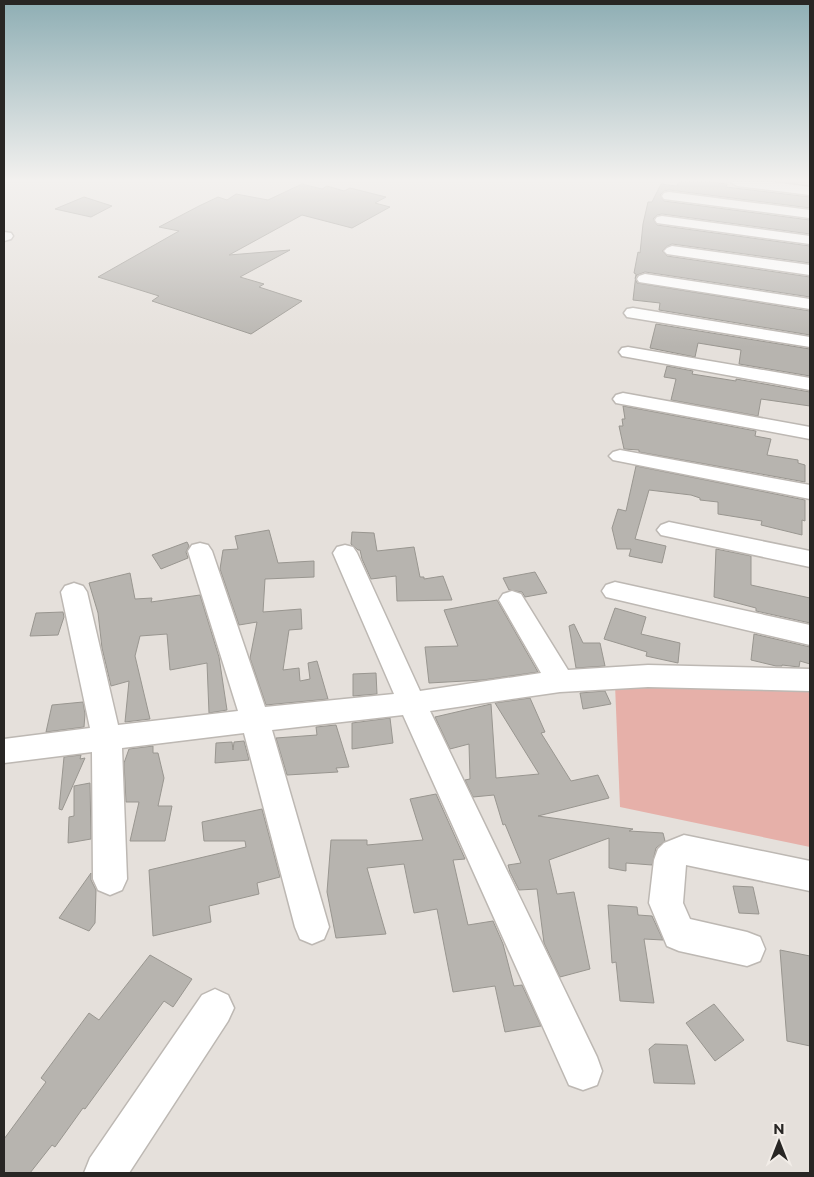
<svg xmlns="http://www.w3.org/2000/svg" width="814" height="1177" viewBox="0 0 814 1177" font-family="Montserrat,sans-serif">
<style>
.green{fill:#e6b0a9}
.building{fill:#b7b4af;stroke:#999690}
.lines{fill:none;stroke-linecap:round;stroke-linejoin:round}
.minor-casing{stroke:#bdb8b3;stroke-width:3}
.minor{fill:#fff;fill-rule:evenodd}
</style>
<rect width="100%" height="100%" fill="#e5e0db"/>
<path class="green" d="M615 685 810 690V847L620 807Z"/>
<path class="building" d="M679 182H712L727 184 726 187 810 197V208L669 190 664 191 660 195 664 201 810 220V234L662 214 657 215 653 219 657 225 810 246V263L672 244 666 247 662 251 667 256 810 277V297L645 272 637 275 635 278 637 283 810 311V335L659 310 660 303 633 300 636 274 634 273 638 252 640 253 643 224 648 202H652L661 184 677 186Z
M302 184 322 189 327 186 344 191 350 188 386 197 375 203 390 207 352 228 302 215 229 255 290 250 240 277 264 284 259 287 302 301 251 334 152 301 159 296 98 277 179 231 159 227 199 206 218 197 227 200 236 194 268 200Z
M84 197 112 206 91 217 55 209Z
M656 324 810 349V376L739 364 741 350 698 343 695 357 650 348Z
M667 366 693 371 692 374 736 381V379L810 392V406L761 399 758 416 671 400 676 379 664 377Z
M623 406 756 431 755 436 771 439 767 455 798 460V463L805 465V482L639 452V450L624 449 619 426H623L622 419H625Z
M636 466 805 500V521L802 520V535L761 525 762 521 718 514V502L700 500V498L691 495 649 490 635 539 666 546 662 563 629 556 631 549H617L612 528 618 509 626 511Z
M269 530 278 563 314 561V577L265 579 263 612 301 609 302 629 289 630 283 670 299 668 300 681 310 679 308 663 317 661 328 699 266 705 250 658 257 622 239 625 220 569 223 550 238 549 235 536Z
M352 532 374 533 377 551 414 547 420 577H424V579L443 576 452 600 397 601 396 576 371 579 362 559 360 550H358L351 544Z
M187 542 189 546 186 552 188 558 161 569 152 555Z
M716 549 751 556V585L810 598V623L756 611V608L714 597Z
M535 572 547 593 525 597 522 592 509 590 503 578Z
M130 573 135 599 152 598 151 602 200 595 219 657 227 710 209 713 207 663 170 670 167 634 140 636 135 656 150 719 125 722 129 681 111 686 102 648 98 613 89 583Z
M497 600 538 672 483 680 429 683 425 647 458 646 444 610Z
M615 608 646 617 641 634 680 643 678 663 646 656 647 652 604 639Z
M63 612 64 617 58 635 30 636 36 613Z
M574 624 583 643H600L605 666 576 668 569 626Z
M754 634 810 647V664L800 661 799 667 782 665V666H776L751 660Z
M376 673 377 694 353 696V674Z
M605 691 611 704 583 709 580 693Z
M530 698 545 732 541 733 571 781 598 775 609 798 538 816 633 829 629 831 663 833 665 841 656 848 652 865 626 863V871L609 868V838L549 860 557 894 574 892 590 969 560 977 544 943 537 889 519 890 510 872 508 865 521 863 505 824 503 825 494 795 473 797 465 780 470 779 469 744 450 749 435 717 491 704 496 778 539 774 495 703Z
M83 702 85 714 84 727 46 732 52 705Z
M390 718 393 743 352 749V723Z
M336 725 349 767 336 768 338 772 287 775 276 738 317 735 316 727Z
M244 741 249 760 215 763 216 743 232 742 233 750 234 742Z
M153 746V753H158L164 778 158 806H172L165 841H130L139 802H126L124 763 129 749Z
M81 755 80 759 85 758 62 810 59 809 64 757Z
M90 783 91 839 68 843 69 817 74 816V786Z
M436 794 465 859 453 860 468 925 493 921 503 944 514 986 522 985 541 1026 505 1032 495 986 453 992 437 909 414 913 404 864 367 868 386 934 336 938 327 892 331 840H367V845L423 840 410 799Z
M262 809 280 877 257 883 259 894 209 906 211 922 153 936 149 870 246 847 245 841H204L202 822Z
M91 873V880L96 890 95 923 89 931 59 918Z
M733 886 753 887 759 914 739 913Z
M608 905 637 907 638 915 652 916 663 940 644 939 654 1003 620 1001 616 962 612 963Z
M780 950 810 956V1046L787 1041Z
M150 955 192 979 173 1007 164 1001 85 1109 83 1108 55 1147 52 1145 30 1173H4V1139L46 1082 41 1078 89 1013 99 1020Z
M714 1004 744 1040 715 1061 686 1023Z
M655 1044 687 1045 695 1084 654 1083 649 1049Z"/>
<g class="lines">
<defs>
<path id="minor" d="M731 182H773L810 187V195L737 186Z
M669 192 810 210V218L664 199 662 196 664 193Z
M662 216 810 236V244L657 223 655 220 657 217Z
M4 232 11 233 13 236 11 239 4 241Z
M672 246 810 265V275L667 254 664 251 667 248Z
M645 274 810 299V309L639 282 637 279 639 276Z
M633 308 810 337V347L627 317 624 313 627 309Z
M628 347 810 378V390L622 356 619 352 622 348Z
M623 393 810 427V439L616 403 613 399 616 395Z
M620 450 810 485V499L613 460 609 456 613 452Z
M669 522 810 551V567L661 535 657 530 661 525Z
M200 543 208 545 212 551 265 707 394 694 333 553 337 547 345 545 353 547 357 553 420 691 541 673 499 600 503 594 512 591 521 594 568 670 648 665 810 669V691L648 687 560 692 430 711 597 1057 602 1071 597 1085 583 1090 569 1085 403 715 272 730 329 927 324 939 312 944 300 939 295 927 244 733 122 748 127 879 122 890 110 895 98 890 93 879 92 752 4 763V739L90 728 61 592 65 586 74 583 83 586 87 592 118 725 238 711 188 551 192 545Z
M615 582 810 625V645L606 597 602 591 606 585Z
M684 835 810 861V891L686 865 683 903 690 919 747 932 760 937 765 949 760 961 747 966 679 951 667 946 649 903 654 860 658 849 664 843Z
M215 989 228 995 234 1008 228 1021 129 1173H84L90 1158 202 995Z"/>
</defs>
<use href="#minor" class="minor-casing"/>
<use href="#minor" class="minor"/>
</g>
<linearGradient id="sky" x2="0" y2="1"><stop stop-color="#8eaeb4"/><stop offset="0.52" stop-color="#f3f1ef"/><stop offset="1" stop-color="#f3f1ef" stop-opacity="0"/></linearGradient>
<rect width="814" height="347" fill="url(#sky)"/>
<rect width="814" height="1177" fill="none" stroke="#282624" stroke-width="10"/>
<g transform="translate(779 1142)" stroke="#f2ede8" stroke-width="4" paint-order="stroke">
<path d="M0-4L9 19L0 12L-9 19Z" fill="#282624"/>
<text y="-8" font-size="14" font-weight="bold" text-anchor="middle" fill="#282624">N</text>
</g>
</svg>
